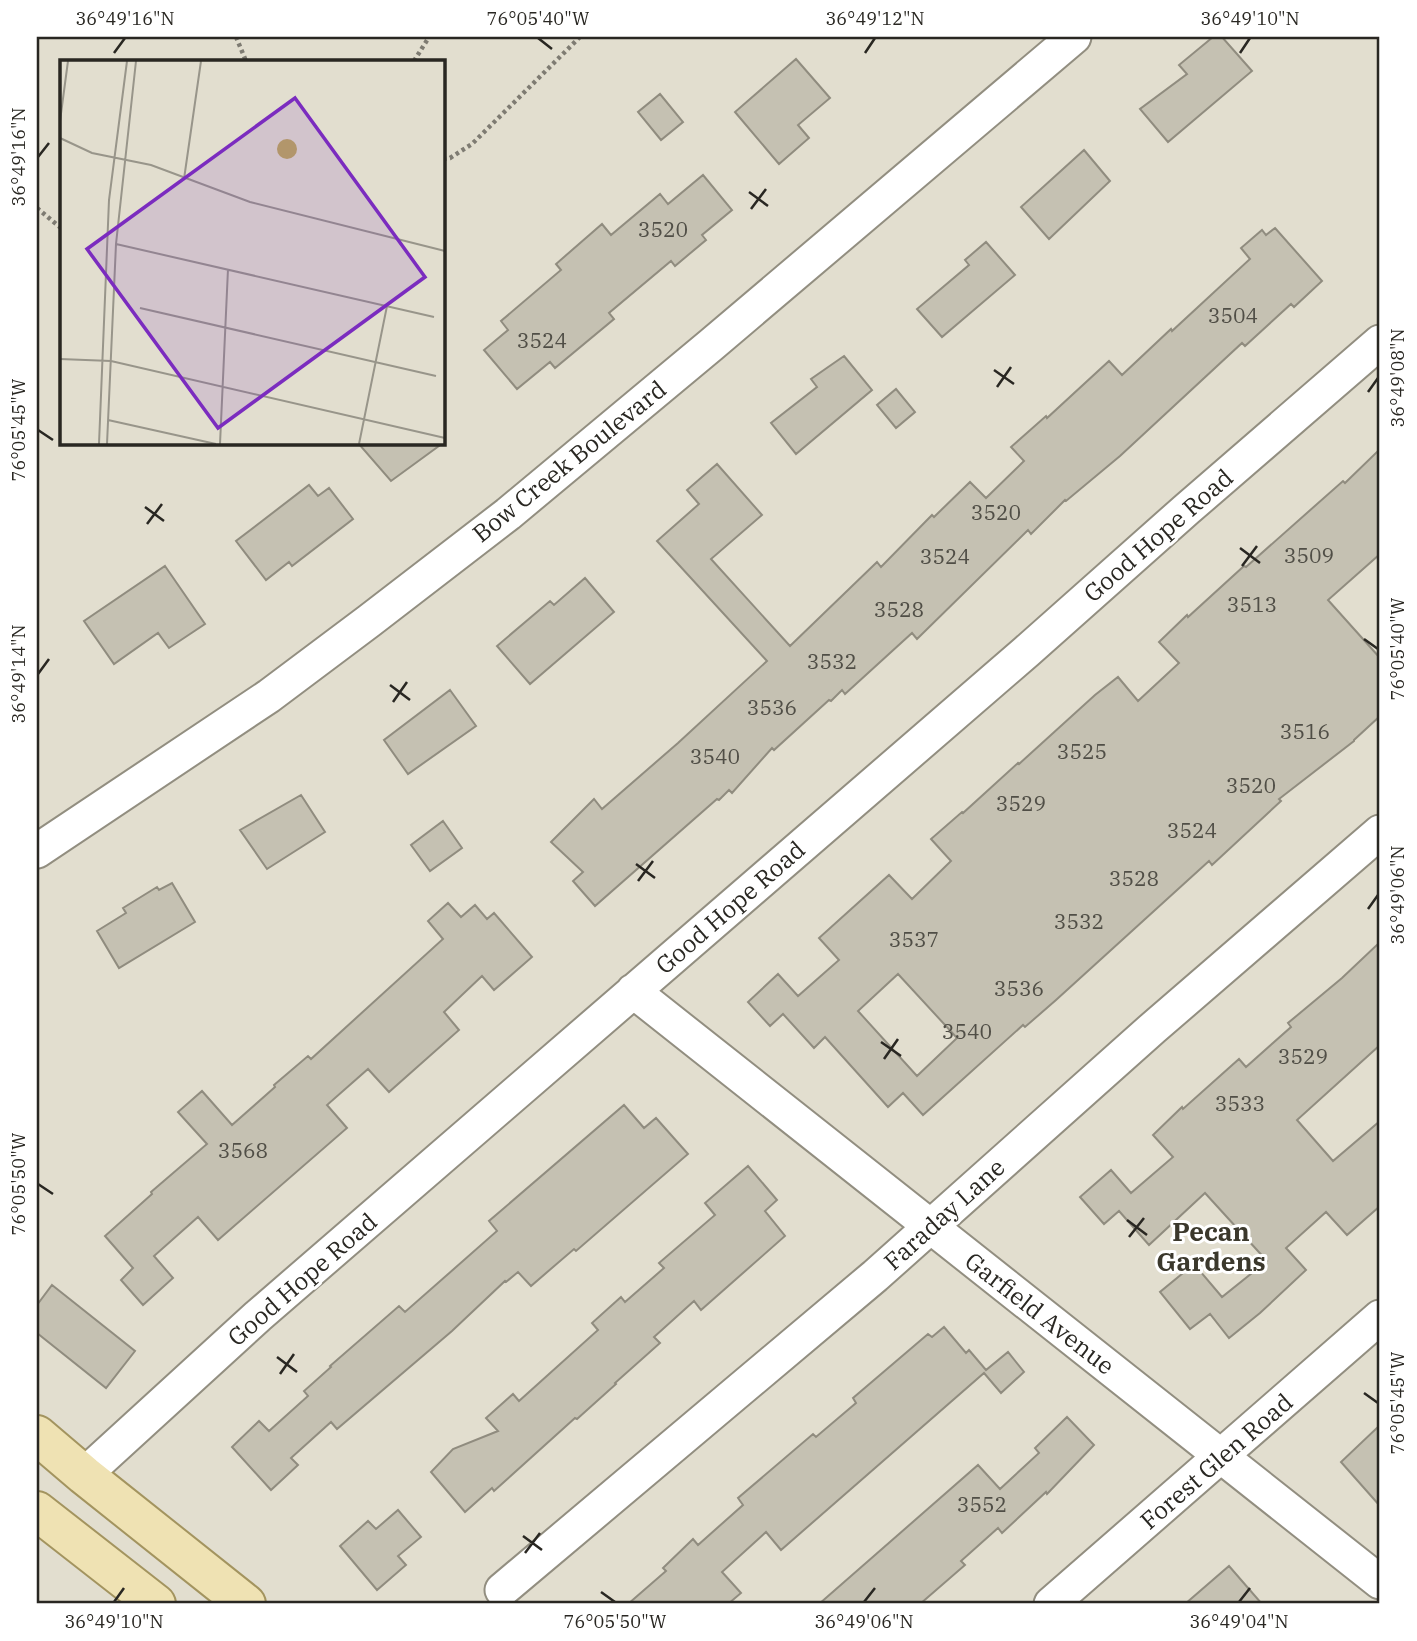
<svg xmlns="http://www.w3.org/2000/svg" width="1417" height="1641" viewBox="0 0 1417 1641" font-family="'IBM Plex Serif',serif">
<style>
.building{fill:#c5c1b2;stroke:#908c7f;stroke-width:2;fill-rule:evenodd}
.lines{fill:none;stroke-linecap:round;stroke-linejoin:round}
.minor-casing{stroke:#928e80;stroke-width:37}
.major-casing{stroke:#a3945f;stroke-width:42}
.path{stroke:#7e7b72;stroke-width:4.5;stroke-dasharray:3.5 3.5;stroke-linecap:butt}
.minor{stroke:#fff;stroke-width:33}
.major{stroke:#efe2b3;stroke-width:38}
.ticks{fill:none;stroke:#292722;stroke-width:2.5}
.labels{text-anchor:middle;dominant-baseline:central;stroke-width:6;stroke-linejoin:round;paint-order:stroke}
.number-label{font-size:21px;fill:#504e46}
.street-label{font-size:24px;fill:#292722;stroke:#fff}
.neighbourhood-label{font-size:26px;font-weight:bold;fill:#3b382c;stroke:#fff}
.inset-road{fill:none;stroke:#98958a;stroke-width:2}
.view{fill:#7b2cbf;fill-opacity:0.15;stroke:#7b2cbf;stroke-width:3.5}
.inset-edge{fill:none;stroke:#292722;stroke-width:3.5}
.neatline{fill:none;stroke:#292722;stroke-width:2.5}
.ticks-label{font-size:18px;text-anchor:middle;fill:#292722}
</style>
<rect width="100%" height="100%" fill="#e2decf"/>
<path class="building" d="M1213 37H1222L1252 71 1168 142 1140 109 1187 74 1179 65Z
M796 59 830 98 798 125 809 138 779 164 735 112Z
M660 94 683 122 661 140 638 112Z
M1084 150 1110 181 1049 239 1021 207Z
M703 175 732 210 702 235 706 240 675 266 671 261 609 313 614 319 555 368 550 362 517 389 484 350 508 330 501 321 561 270 556 264 602 224 611 235 660 194 668 204Z
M1275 228 1322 281 1294 307 1291 304 1245 346 1242 343 1120 456 1066 501 1065 500 1031 534 1028 530 917 639 912 633 845 694 842 690 831 701 829 700 774 750 772 748 732 793 729 790 719 800 717 799 595 906 573 881 583 872 551 842 594 799 602 809 678 743 767 661 657 541 699 504 687 490 717 464 762 515 711 559 790 646 877 562 881 567 932 515 934 517 970 482 986 498 1024 461 1011 447 1046 416 1047 418 1109 361 1122 375 1171 329 1172 331 1250 259 1241 248 1262 230 1266 235Z
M986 242 1015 275 942 337 917 309 969 265 965 260Z
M844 356 872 390 796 454 771 423 817 387 811 379Z
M896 389 915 412 896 428 877 405Z
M358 443H443L391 481Z
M1380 449V554L1328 600 1380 658V716L1354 740V741L1279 799 1281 801 1212 865 1209 861 1056 1000 1025 1027 1023 1025 923 1115 903 1093 888 1107 825 1037 814 1048 783 1014 770 1026 748 1002 778 974 798 996 839 960 819 938 889 875 912 899 951 861 931 839 962 812 963 813 1018 763 1019 764 1095 695 1118 677 1138 701 1179 663 1159 642 1187 615 1188 617 1244 566 1246 567 1343 481 1345 483ZM898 974 957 1038 917 1076 858 1011Z
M309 485 318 496 329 488 353 519 292 566 289 562 266 580 236 541Z
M165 566 205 624 169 648 158 633 114 664 84 621Z
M585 578 614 612 530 684 497 646 550 601 554 605Z
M450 690 476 726 408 774 384 740Z
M301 795 325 832 267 869 240 830Z
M443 821 462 848 430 871 411 845Z
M172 883 195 922 119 968 97 931 126 913 123 908 157 887 159 890Z
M448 903 461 917 475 905 487 919 494 913 532 957 494 990 482 976 444 1012 459 1030 389 1092 368 1069 327 1105 347 1128 218 1240 198 1217 154 1256 173 1278 143 1305 121 1280 133 1268 105 1236 152 1194 151 1192 207 1144 178 1112 202 1091 232 1125 275 1087 274 1085 308 1056 311 1059 443 939 428 921Z
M1380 942V1045L1297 1120 1333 1161 1380 1121V1206L1347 1235 1326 1212 1286 1248 1306 1270 1260 1313 1229 1338 1210 1314 1190 1329 1160 1292 1194 1264 1222 1297 1267 1261 1205 1193 1149 1245 1119 1211 1104 1224 1080 1197 1111 1170 1131 1193 1173 1157 1153 1135 1182 1107 1183 1109 1239 1059 1246 1067 1291 1027 1288 1023 1342 978Z
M624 1105 644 1128 656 1118 688 1154 576 1251 574 1249 531 1286 518 1272 506 1282 505 1281 452 1331 337 1429 331 1422 291 1458 298 1465 271 1490 232 1447 259 1421 269 1431 308 1396 304 1391 331 1367 330 1366 399 1306 405 1312 497 1231 489 1221Z
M748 1166 777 1200 765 1211 785 1236 701 1310 694 1301 654 1337 660 1343 615 1383 616 1384 577 1419 575 1418 494 1491 492 1488 465 1512 431 1472 453 1449 498 1431 486 1418 513 1394 519 1401 598 1330 592 1323 621 1297 625 1302 664 1268 659 1263 715 1215 705 1203Z
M52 1285 135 1351 106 1388 37 1333V1305Z
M944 1327 966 1353 969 1350 986 1370 1008 1352 1024 1372 1001 1393 984 1373 781 1550 766 1532 722 1572 741 1593 728 1604H628L666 1571 663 1568 693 1539 698 1545 743 1505 738 1498 813 1434 816 1437 856 1403 853 1398 928 1334 932 1337Z
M1067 1417 1094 1445 1047 1494 1046 1492 1002 1533 998 1528 961 1561 965 1565 920 1604H819L978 1465 1000 1489 1039 1453 1035 1448Z
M1380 1425V1506L1341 1462Z
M398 1510 421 1537 398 1556 406 1565 377 1590 340 1546 368 1521 376 1529Z
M1229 1566 1262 1604H1185Z"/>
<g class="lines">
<defs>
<path id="minor" d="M37 851 269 696 369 621 508 514 711 345 1074 37
M633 991 1380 1582
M84 1475 258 1316 1026 652 1187 509 1380 342
M502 1590 875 1276 1153 1028 1380 832
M1051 1604 1380 1317"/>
<path id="major" d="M37 1435 84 1475 246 1604
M37 1511 156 1604"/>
</defs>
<use href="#minor" class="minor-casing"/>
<use href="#major" class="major-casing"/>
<path class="path" d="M236 37 246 61
M414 61 429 37
M443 159 450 158 472 144 580 37
M37 208 61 228"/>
<use href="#minor" class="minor"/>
<use href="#major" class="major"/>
</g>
<path class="ticks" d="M538 38 552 49M114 53 125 38M865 53 875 38M1240 53 1250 38M38 157 49 143M749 192 768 206M751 209 766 189M994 370 1014 384M997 387 1011 367M1368 392 1378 378M38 430 53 440M145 507 164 521M147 524 162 504M1240 548 1260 563M1242 566 1257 546M1364 639 1378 649M38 674 49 659M390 685 410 700M393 702 407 682M636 864 655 878M638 881 653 861M1368 909 1378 895M881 1042 901 1056M884 1059 898 1039M38 1184 53 1194M1127 1220 1147 1235M1129 1237 1144 1218M277 1357 297 1372M280 1374 294 1354M1364 1393 1378 1403M523 1536 542 1550M525 1553 540 1533M601 1592 615 1602M114 1602 124 1588M864 1602 875 1588M1239 1602 1250 1588"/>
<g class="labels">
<g class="number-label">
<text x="663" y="229">3520</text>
<text x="1233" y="315">3504</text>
<text x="542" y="340">3524</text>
<text x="996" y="512">3520</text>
<text x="1309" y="555">3509</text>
<text x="945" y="556">3524</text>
<text x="1252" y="604">3513</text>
<text x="899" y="609">3528</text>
<text x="832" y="661">3532</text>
<text x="772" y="707">3536</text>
<text x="1305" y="731">3516</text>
<text x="1082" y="751">3525</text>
<text x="715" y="756">3540</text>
<text x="1251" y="785">3520</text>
<text x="1021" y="803">3529</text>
<text x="1192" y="830">3524</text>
<text x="1134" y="878">3528</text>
<text x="1079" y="921">3532</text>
<text x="914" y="939">3537</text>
<text x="1019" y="988">3536</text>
<text x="967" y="1031">3540</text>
<text x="1303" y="1056">3529</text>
<text x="1240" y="1103">3533</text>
<text x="243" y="1150">3568</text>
<text x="982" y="1504">3552</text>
</g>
<g class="street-label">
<text transform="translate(569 461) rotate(-39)">Bow Creek Boulevard</text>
<text transform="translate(1158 535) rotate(-41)">Good Hope Road</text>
<text transform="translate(730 907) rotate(-41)">Good Hope Road</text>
<text transform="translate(944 1214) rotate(-42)">Faraday Lane</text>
<text transform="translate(302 1279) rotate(-41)">Good Hope Road</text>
<text transform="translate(1040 1313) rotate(38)">Garfield Avenue</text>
<text transform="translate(1216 1461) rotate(-41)">Forest Glen Road</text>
</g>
<g class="neighbourhood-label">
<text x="1211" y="1231">Pecan<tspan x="1211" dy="30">Gardens</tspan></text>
</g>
</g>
<g transform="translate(60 60)">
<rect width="385" height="385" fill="#e2decf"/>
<path d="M217 89a10 10 0 1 1 20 0a10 10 0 1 1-20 0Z" fill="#bda85d"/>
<path class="inset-road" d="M0 61 8 1M0 78 32 93 91 105 190 142 385 191M124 119 141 1M56 184 374 257M80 248 376 316M0 299 51 301 385 378M48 360 156 384M39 384 49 140 67 1M47 384 56 184 76 1M160 384 168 209M299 384 327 246"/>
<path class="view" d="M235 38 365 217 158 368 27 189Z"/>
<rect width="385" height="385" class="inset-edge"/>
</g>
<rect width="1417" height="1641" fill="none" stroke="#ffffff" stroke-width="77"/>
<rect x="38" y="38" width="1340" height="1564" class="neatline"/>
<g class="ticks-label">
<text x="125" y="25">36°49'16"N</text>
<text x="538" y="25">76°05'40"W</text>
<text x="875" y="25">36°49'12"N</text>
<text x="1250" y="25">36°49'10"N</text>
<text transform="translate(19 157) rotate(-90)" y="6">36°49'16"N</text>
<text transform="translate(1398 378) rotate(-90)" y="6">36°49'08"N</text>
<text transform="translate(19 430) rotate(-90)" y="6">76°05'45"W</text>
<text transform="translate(1398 649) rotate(-90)" y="6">76°05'40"W</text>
<text transform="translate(19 674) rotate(-90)" y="6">36°49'14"N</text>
<text transform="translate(1398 895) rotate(-90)" y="6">36°49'06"N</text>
<text transform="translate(19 1184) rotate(-90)" y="6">76°05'50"W</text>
<text transform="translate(1398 1403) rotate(-90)" y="6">76°05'45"W</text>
<text x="114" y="1628">36°49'10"N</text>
<text x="615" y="1628">76°05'50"W</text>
<text x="864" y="1628">36°49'06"N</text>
<text x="1239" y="1628">36°49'04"N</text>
</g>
</svg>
